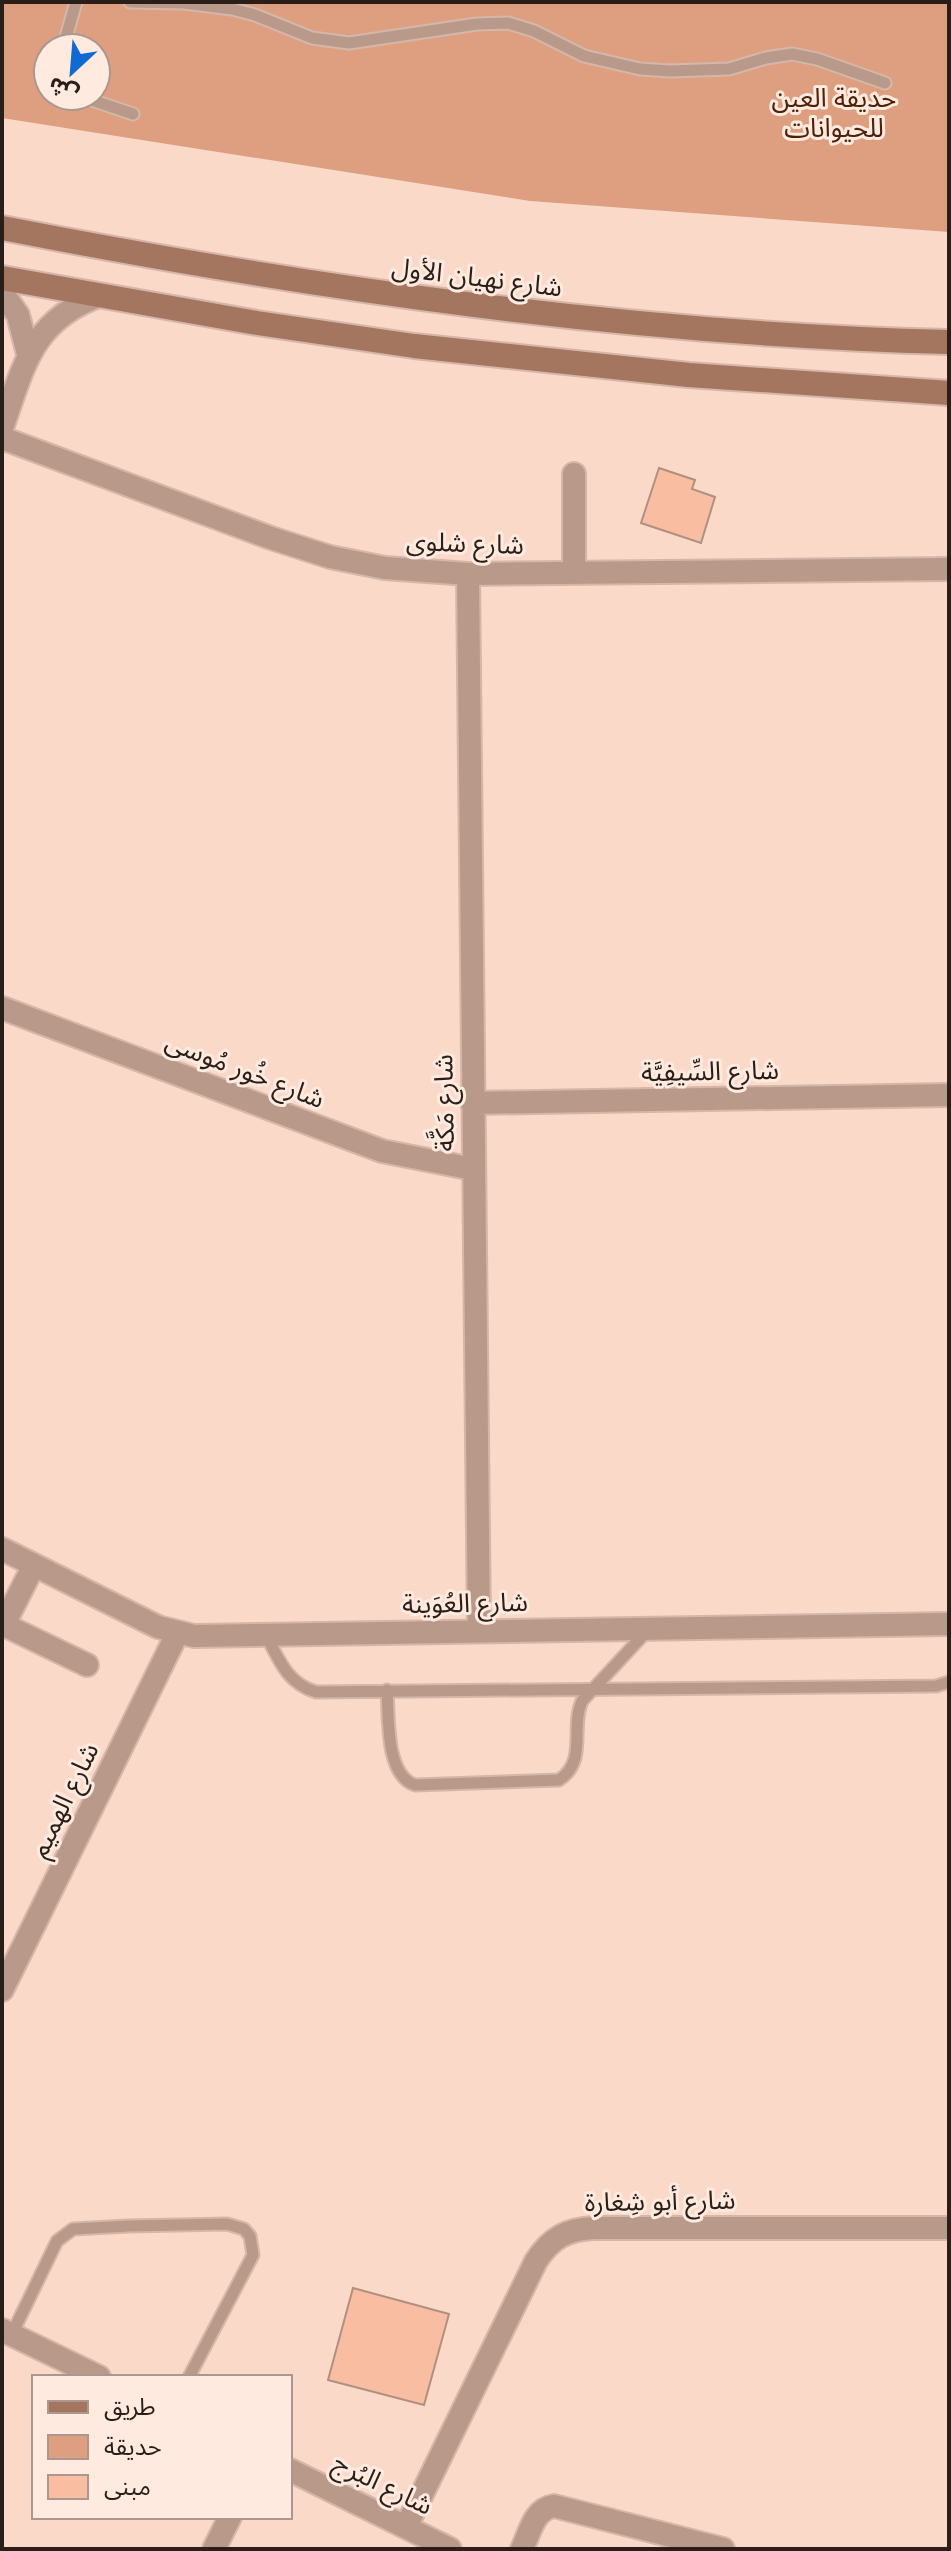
<svg xmlns="http://www.w3.org/2000/svg" width="951" height="2551" viewBox="0 0 951 2551" font-family="Helvetica,'Noto Sans Arabic',sans-serif">
<style>
.park{fill:#de9f80;fill-rule:evenodd}
.building{fill:#f9bda1;stroke:#af9081;stroke-width:2}
.lines{fill:none;stroke-linecap:round;stroke-linejoin:round}
.service-casing{stroke:#d5b7a9;stroke-width:15}
.minor-casing{stroke:#d5b7a9;stroke-width:26}
.secondary-casing{stroke:#d5b7a9;stroke-width:28}
.service{stroke:#b9998a;stroke-width:11}
.minor{stroke:#b9998a;stroke-width:22}
.secondary{stroke:#a4755f;stroke-width:24}
.labels{text-anchor:middle;dominant-baseline:central;stroke-width:6;stroke-linejoin:round;paint-order:stroke}
.park-label{font-size:26px;fill:#4e2006;stroke:#ffeae0}
.street-label{font-size:26px;fill:#2a1e18;stroke:#ffeae0}
</style>
<rect width="100%" height="100%" fill="#fbd9c9"/>
<path class="park" d="M2 2H949V232L530 201 2 118ZM48 48H96V96H48Z"/>
<path class="building" d="M659 468 695 480 692 489 715 497 701 543 641 523Z
M353 2288 449 2314 424 2405 328 2380Z"/>
<g class="lines">
<defs>
<path id="service" d="M130 2 184 3 232 9 255 15 312 38 349 43 477 24 508 23 534 31 584 56 640 69 670 71 729 69 766 58 792 54 817 59 885 83
M63 48 76 2
M80 96 133 114
M266 1635C279 1660 287 1683 316 1692L936 1686 949 1682
M387 1690C389 1717 385 1775 415 1785L559 1780C588 1761 570 1727 582 1701L647 1631
M12 2334 57 2241 73 2229 128 2226 227 2224 244 2229 250 2236 253 2255 189 2377"/>
<path id="minor" d="M2 292 18 315 28 354
M2 428C24 365 32 320 101 295
M2 438 271 538 330 557 385 568 468 574 949 569
M574 573V474
M468 574 479 1631
M2 1008 382 1151 473 1169
M472 1103 949 1095
M2 1549 158 1627 194 1636 949 1624
M2 1624 87 1665
M4 1624 34 1565
M2 1990 177 1634
M2 2330 99 2377
M290 2470 450 2549
M406 2527 536 2261C551 2238 567 2229 594 2228H949
M214 2549 230 2517
M522 2549C530 2532 534 2509 554 2506L723 2549"/>
<path id="secondary" d="M2 228C315 289 630 334 949 342
M2 278 257 323 414 346 689 375 949 393"/>
</defs>
<use href="#service" class="service-casing"/>
<use href="#minor" class="minor-casing"/>
<use href="#secondary" class="secondary-casing"/>
<use href="#service" class="service"/>
<use href="#minor" class="minor"/>
<use href="#secondary" class="secondary"/>
</g>
<g class="labels">
<g class="park-label">
<text x="834" y="98">حديقة العين<tspan x="834" dy="30">للحيوانات</tspan></text>
</g>
<g class="street-label">
<text transform="translate(477 277) rotate(7)">شارع نهيان الأول</text>
<text transform="translate(465 543) rotate(2)">شارع شلوى</text>
<text transform="translate(245 1070) rotate(21)">شارع خُور مُوسى</text>
<text transform="translate(710 1071) rotate(-1)">شارع السِّيفِيَّة</text>
<text transform="translate(444 1103) rotate(-91)">شارع مَكَّة</text>
<text transform="translate(465 1603) rotate(-1)">شارع العُوَينة</text>
<text transform="translate(64 1800) rotate(-64)">شارع الهميم</text>
<text transform="translate(660 2201) rotate(-1)">شارع أبو شِغارة</text>
<text transform="translate(383 2484) rotate(26)">شارع البُرج</text>
</g>
</g>
<rect width="951" height="2551" fill="none" stroke="#2a1e18" stroke-width="8"/>
<rect x="32" y="2375" width="260" height="144" fill="#ffeae0" stroke="#aa9890" stroke-width="2"/>
<rect x="48" y="2401" width="40" height="12" fill="#a4755f" stroke="#aa9890" stroke-width="2"/>
<text x="104" y="2415" font-size="24" fill="#2a1e18">طريق</text>
<rect x="48" y="2435" width="40" height="24" fill="#de9f80" stroke="#aa9890" stroke-width="2"/>
<text x="104" y="2455" font-size="24" fill="#2a1e18">حديقة</text>
<rect x="48" y="2475" width="40" height="24" fill="#f9bda1" stroke="#aa9890" stroke-width="2"/>
<text x="104" y="2495" font-size="24" fill="#2a1e18">مبنى</text>
<g transform="translate(72 72) rotate(206)"><circle r="38" fill="#ffeae0" stroke="#aa9890" stroke-width="2"/>
<path d="M0-6L14 30L0 20L-14 30Z" fill="#0f6ad3"/>
<text y="-12" font-size="22" font-weight="bold" text-anchor="middle" fill="#2a1e18">ش</text>
</g>
</svg>
